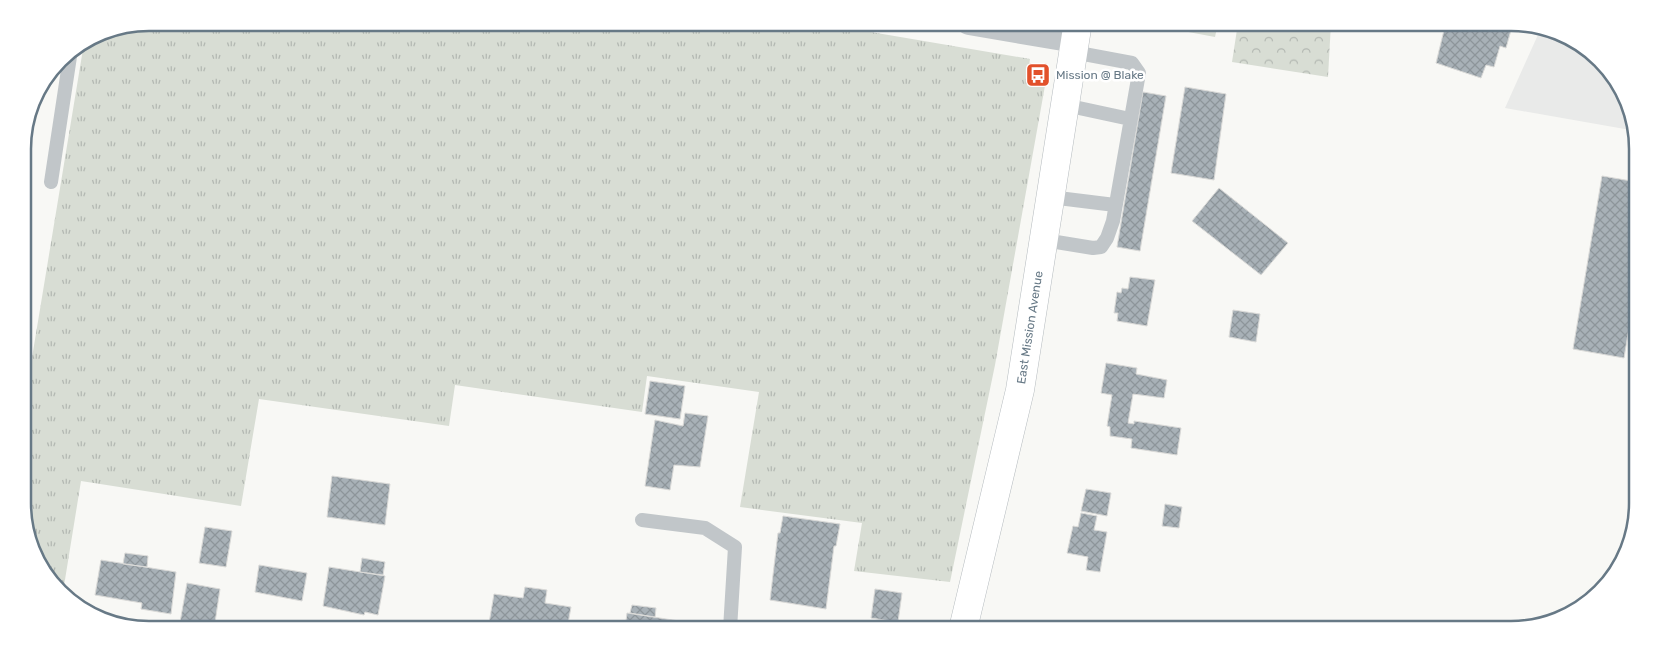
<svg xmlns="http://www.w3.org/2000/svg" width="1660" height="652" viewBox="0 0 1660 652" font-family="Rubik,sans-serif">
<style>
.built{fill:#e9eae9}
.grass{fill:url(#grass-tufts)}
.park{fill:url(#park-crowns)}
.pitch{fill:#d8ddd4}
.building{fill:url(#building-cross-hatch);stroke:#dadad8}
.lines{fill:none;stroke-linecap:round;stroke-linejoin:round}
.secondary-casing{stroke:#b4babe;stroke-width:29}
.lane{stroke:#c1c6c9;stroke-width:14}
.street{stroke:#c1c6c9;stroke-width:26}
.secondary{stroke:#fff;stroke-width:28}
.labels{text-anchor:middle;dominant-baseline:central;stroke-width:5;stroke-linejoin:round;paint-order:stroke}
.poi-label{font-size:12px;fill:#677986;stroke:#fff;text-anchor:start}
.street-label{font-size:12px;fill:#677986;stroke:#fff}
.rim{fill:none;stroke:#677986;stroke-width:2.5}
</style>
<defs>
<pattern id="grass-tufts" width="24" height="20" patternUnits="userSpaceOnUse" patternTransform="scale(1.25)"><rect width="24" height="20" fill="#d8ddd4"/><path d="M3 7l-1-3M5 7V3M7 7l1-3M15 17l-1-3M17 17v-4M19 17l1-3" fill="none" stroke="#b3b8b2"/></pattern>
<pattern id="park-crowns" width="20" height="18" patternUnits="userSpaceOnUse" patternTransform="scale(1.25)"><rect width="20" height="18" fill="#d8ddd4"/><path d="M2 6a3 3 0 1 1 6 0M12 15a3 3 0 1 1 6 0" fill="none" stroke="#b3b8b2"/></pattern>
<pattern id="building-cross-hatch" width="8" height="8" patternUnits="userSpaceOnUse" patternTransform="scale(1.25)"><rect width="8" height="8" fill="#a8b1b7"/><path d="M0 0l8 8M0 8l8-8" fill="none" stroke="#8d959a"/></pattern>
</defs>
<rect width="100%" height="100%" fill="#f8f8f5"/>
<path class="built" d="M1541 28 1552 29 1611 72 1636 131 1505 108Z"/>
<path class="grass" d="M149 23 812 22 1030 59 1029 66 1040 70 1046 80 995 365 950 582 854 571 862 523 740 507 759 392 647 376 642 412 455 385 449 426 259 399 241 506 81 481 63 592 54 586 25 527 24 406 84 43 101 32Z"/>
<path class="park" d="M1238 23H1331L1328 77 1232 62Z"/>
<path class="pitch" d="M1168 23V22L1218 23 1215 37 1167 28Z"/>
<path class="building" d="M1446 22H1511L1513 23 1506 48 1500 46 1494 67 1486 65 1481 78 1436 63Z
M1185 87 1226 94 1214 180 1171 173Z
M1143 92 1166 96 1140 251 1117 247Z
M1602 176 1637 182V279L1624 358 1573 349Z
M1219 188 1288 243 1261 275 1192 221Z
M1130 277 1155 280 1147 326 1117 321 1118 313H1114L1117 292 1121 293 1122 288 1128 289Z
M1233 310 1260 314 1256 342 1229 337Z
M1106 363 1137 368 1136 374 1167 380 1164 398 1133 394 1128 423 1134 424V421L1181 428 1177 455 1131 448 1132 439 1110 436V427L1107 426 1112 395 1101 393Z
M650 381 685 386 680 419 645 414Z
M685 413 708 416 700 467 674 465 670 490 645 486 655 420 683 426Z
M332 476 390 484 385 525 327 517Z
M1086 489 1111 493 1107 516 1081 511Z
M1165 504 1182 507 1179 528 1162 526Z
M1081 513 1097 516 1094 530 1107 532 1100 572 1086 570 1088 557 1067 553 1073 526 1078 527Z
M783 516 840 524 836 546H834L826 609 770 600 778 533H780Z
M205 527 232 531 226 567 199 563Z
M125 553 148 556 147 567 123 564Z
M362 558 385 562 383 575 360 572Z
M101 560 176 572 171 614 141 609 142 603 95 595Z
M259 565 307 573 302 601 255 592Z
M329 567 385 576 378 615 365 612 364 615 323 606Z
M187 583 220 589 214 629 179 628Z
M525 587 547 590 545 603 571 607 567 629H488L494 594 523 598Z
M875 589 902 593 898 622 871 618Z
M632 605 656 608 655 617 630 613Z
M627 613 705 625 704 629H625Z"/>
<g class="lines">
<defs>
<g id="secondary">
<path id="s1" d="M963 629 1020 390 1078 22"/>
</g>
</defs>
<use href="#secondary" class="secondary-casing"/>
<path class="lane" d="M1065 105 1130 119
M51 182 71 50
M1050 197 1115 205
M1044 240 1093 248 1101 247 1107 238 1113 221 1139 73 1132 63 1073 52
M642 520 705 528 735 547 730 629
M1493 629H1504"/>
<path class="street" d="M969 22 1075 40"/>
<use href="#secondary" class="secondary"/>
</g>
<defs>
<symbol id="bus-square" viewBox="-11 -11 22 22"><rect x="-9" y="-9" width="18" height="18" rx="4" fill="#e2512b" stroke="#fff"/><path d="M-5-6H5V4H4V6H2V4H-2V6H-4V4H-5ZM-3.5-4V0h7V-4ZM-3.5 1.2v1.5H-2V1.2ZM2 1.2v1.5H3.5V1.2Z" fill="#fff"/></symbol>
</defs>
<g fill-rule="evenodd">
<use href="#bus-square" x="1024" y="61" width="28" height="28"/>
</g>
<g class="labels">
<g class="poi-label">
<text x="1056" y="75">Mission @ Blake</text>
</g>
<g class="street-label">
<text stroke="none"><textPath href="#s1" startOffset="309">East Mission Avenue</textPath></text>
</g>
</g>
<path d="M0 0H1660V652H0ZM149 31H1511A118 118 0 0 1 1629 149V503A118 118 0 0 1 1511 621H149A118 118 0 0 1 31 503V149A118 118 0 0 1 149 31Z" fill="#fff" fill-rule="evenodd"/>
<path class="rim" d="M149 31H1511A118 118 0 0 1 1629 149V503A118 118 0 0 1 1511 621H149A118 118 0 0 1 31 503V149A118 118 0 0 1 149 31Z"/>
</svg>
